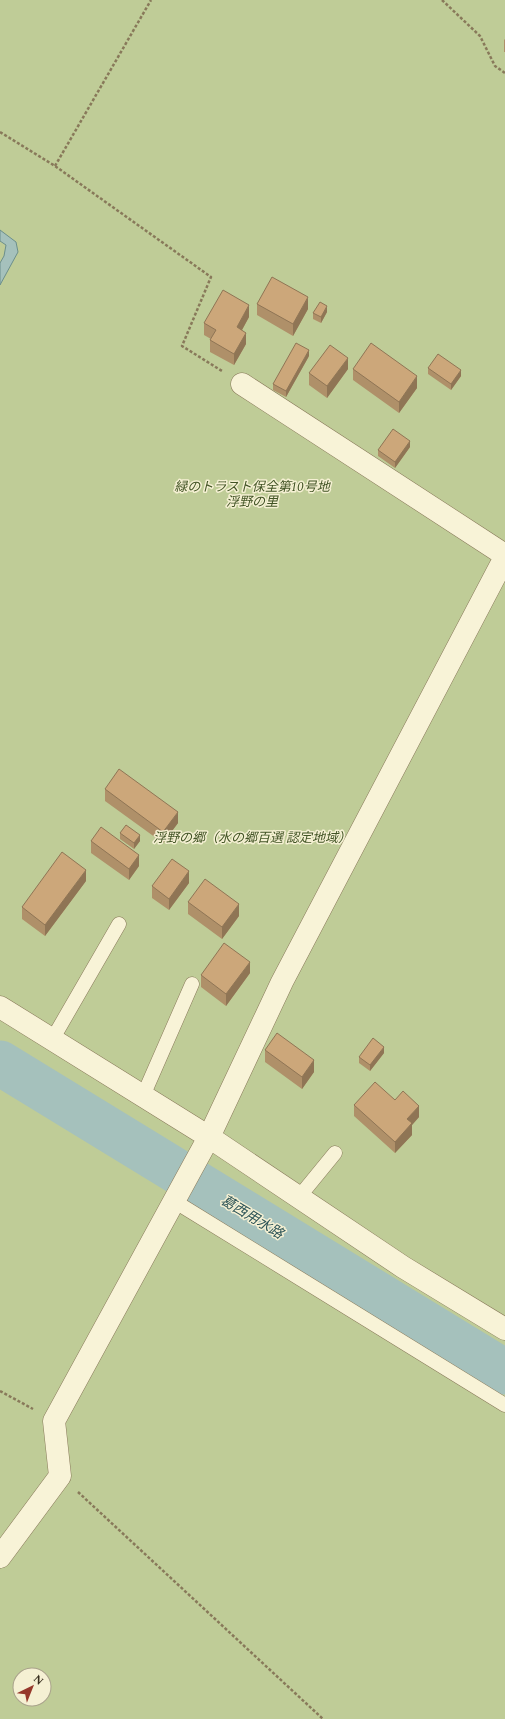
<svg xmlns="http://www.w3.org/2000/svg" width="505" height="1719" viewBox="0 0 505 1719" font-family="Spectral,'Noto Sans JP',serif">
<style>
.green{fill:#bfcc97;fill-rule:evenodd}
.water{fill:#a5c1bc;stroke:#6c8f8b}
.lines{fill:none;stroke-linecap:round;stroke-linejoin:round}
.river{stroke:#a5c1bc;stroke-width:45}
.service-casing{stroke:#88795a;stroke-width:15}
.minor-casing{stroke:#88795a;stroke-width:23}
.path{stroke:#88795a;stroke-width:2.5;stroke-dasharray:3 2;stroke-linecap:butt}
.service{stroke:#f8f3d7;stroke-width:14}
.minor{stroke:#f8f3d7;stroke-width:22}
.wall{fill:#af9069}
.shaded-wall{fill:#8f7555}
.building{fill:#cca77a;stroke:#8f7555}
.labels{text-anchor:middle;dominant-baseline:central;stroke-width:3;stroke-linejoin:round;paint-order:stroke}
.park-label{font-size:13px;font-style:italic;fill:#425425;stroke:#f5f0d3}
.water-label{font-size:14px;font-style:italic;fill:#2e5558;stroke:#f5f0d3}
</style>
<rect width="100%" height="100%" fill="#eee7c3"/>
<path class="green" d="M0 0H505V1719H0ZM20 1675H44V1699H20Z"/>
<path class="water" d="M0 230 16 242 18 252 0 285V263L4 256 6 245 0 241Z"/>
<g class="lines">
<path class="river" d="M0 1063 505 1372"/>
<defs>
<path id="service" d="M52 1040 119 924
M143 1096 192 984
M299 1197 335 1153
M174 1201 505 1405"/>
<path id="minor" d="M242 384 505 555
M0 1007 209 1137 403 1267 505 1329
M0 1557 60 1476 54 1421 209 1137 282 982 505 557"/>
</defs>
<use href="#service" class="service-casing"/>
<use href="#minor" class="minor-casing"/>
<path class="path" d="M442 0 480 36 495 66 505 73
M0 132 55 166 211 277 182 346 222 371
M55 166 151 0
M0 1391 33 1409
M78 1492 323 1719"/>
<use href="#service" class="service"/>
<use href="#minor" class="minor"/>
</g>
<path class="wall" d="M505 39V52H504V40Z
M257 304 308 309 293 336 257 315Z
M327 312 321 323 313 319V313Z
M249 317 242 330 246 344 234 365 210 352V340L211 339 204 335V323Z
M309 356 286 397 273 390V384Z
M428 368 461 376 451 390 428 374Z
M348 369 327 398 309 385V373Z
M353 369 417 388 399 413 353 380Z
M410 447 395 468 378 456V450Z
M105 789 178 823 163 843 105 801Z
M120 833 140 841 134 849 120 839Z
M91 841 139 866 129 880 91 853Z
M86 881 45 936 22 919V907Z
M189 883 169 910 152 898V886Z
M188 902 239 916 222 939 188 914Z
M250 973 226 1006 201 987V975Z
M265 1050 314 1072 302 1089 265 1062Z
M384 1053 370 1071 359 1063V1057Z
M395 1100 419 1117 412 1125V1135L395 1153 354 1116V1105Z"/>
<path class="shaded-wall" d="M308 297V309L293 336V324Z
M249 305V317L237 339V327Z
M327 306V312L321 323V317Z
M246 333V344L234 365V354Z
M309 350V356L286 397V391Z
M348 358V369L327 398V386Z
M461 370V376L451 390V384Z
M417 376V388L399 413V402Z
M410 441V447L395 468V462Z
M178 812V823L163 843V832Z
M140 835V841L134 849V843Z
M139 855V866L129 880V869Z
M86 870V881L45 936V925Z
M189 871V883L169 910V899Z
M239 904V916L222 939V927Z
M250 962V973L226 1006V994Z
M384 1047V1053L370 1071V1065Z
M314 1060V1072L302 1089V1077Z
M419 1106V1117L412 1125V1135L395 1153V1142L407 1119Z"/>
<path class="building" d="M272 277 308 297 293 324 257 304Z
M223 290 249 305 237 327 246 333 234 354 210 340 216 330 204 323Z
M320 302 327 306 321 317 313 313Z
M296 343 309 350 286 391 273 384Z
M371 343 417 376 399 402 353 369Z
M330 345 348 358 327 386 309 373Z
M438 354 461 370 451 384 428 368Z
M393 429 410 441 395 462 378 450Z
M119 769 178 812 163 832 105 789Z
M126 825 140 835 134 843 120 833Z
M101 827 139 855 129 869 91 841Z
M62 852 86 870 45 925 22 907Z
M172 859 189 871 169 899 152 886Z
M205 879 239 904 222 927 188 902Z
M224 943 250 962 226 994 201 975Z
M277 1033 314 1060 302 1077 265 1050Z
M373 1038 384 1047 370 1065 359 1057Z
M375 1082 395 1100 403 1091 419 1106 407 1119 412 1123 395 1142 354 1105Z"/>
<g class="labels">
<g class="park-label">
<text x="252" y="487">緑のトラスト保全第10号地<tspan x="252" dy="15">浮野の里</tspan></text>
<text x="252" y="838">浮野の郷（水の郷百選 認定地域）</text>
</g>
<g class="water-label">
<text transform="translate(252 1217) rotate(31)">葛西用水路</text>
</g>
</g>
<g transform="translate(32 1687) rotate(43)"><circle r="19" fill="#f5f0d3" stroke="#a9a28b"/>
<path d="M0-3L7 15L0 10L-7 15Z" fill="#96382b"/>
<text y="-6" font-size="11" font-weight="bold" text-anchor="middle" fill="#382e1e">N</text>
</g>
</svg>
